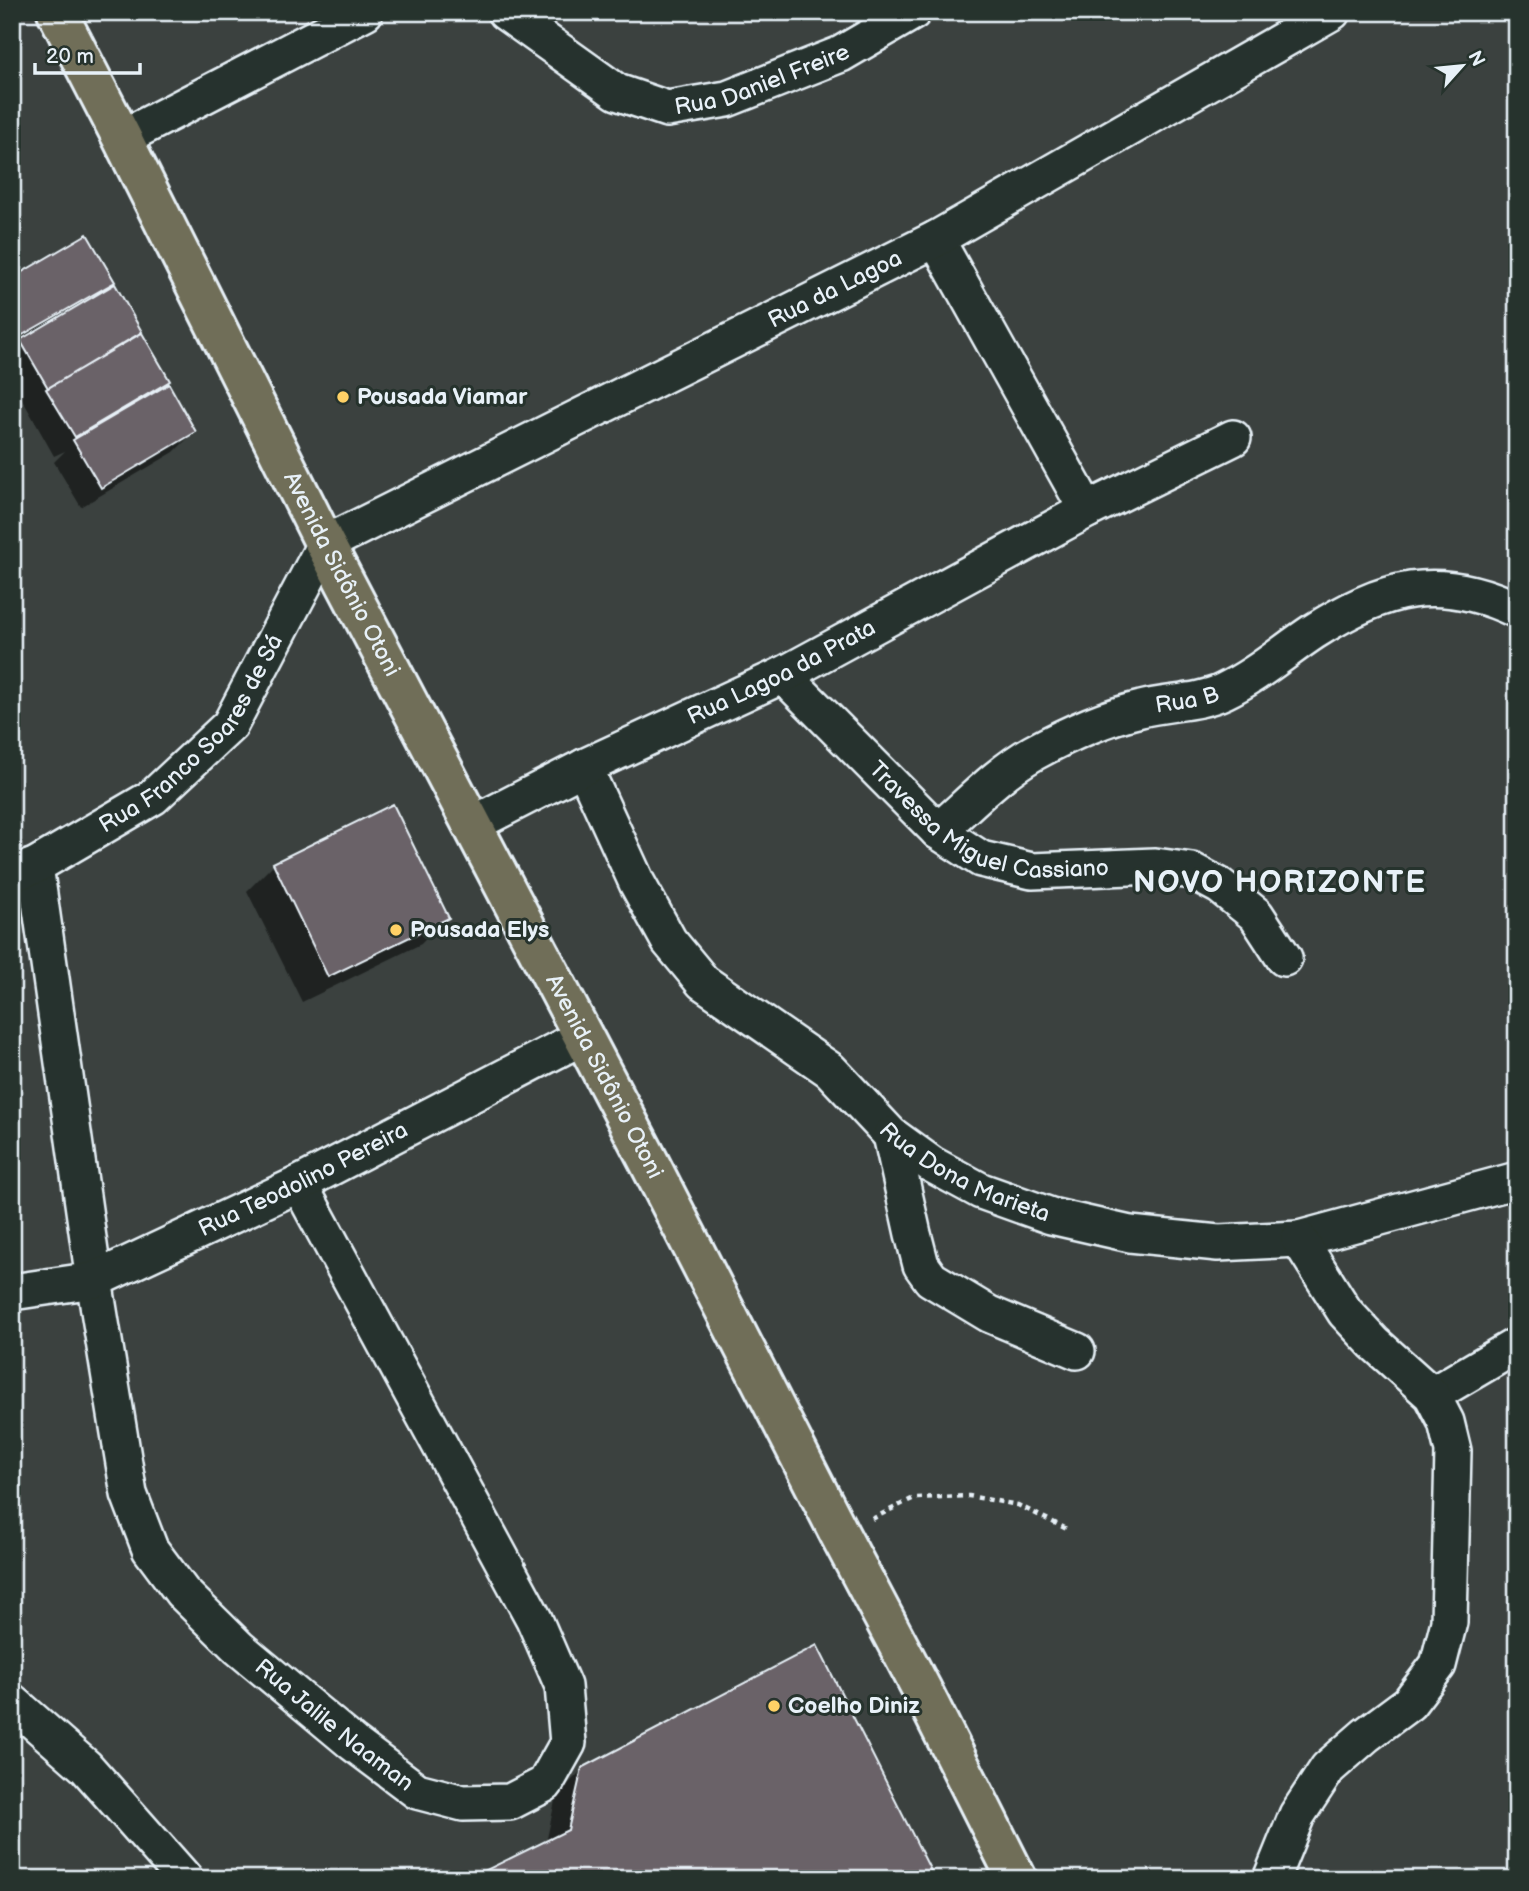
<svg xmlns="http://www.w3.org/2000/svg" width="1529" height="1891" viewBox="0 0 1529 1891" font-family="'Balsamiq Sans',sans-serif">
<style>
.shadow{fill:#0007}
.building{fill:#6b6268;stroke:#e8f1f8;stroke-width:2}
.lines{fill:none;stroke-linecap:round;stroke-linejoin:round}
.street-casing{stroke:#e8f1f8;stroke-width:40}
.primary-casing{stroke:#e8f1f8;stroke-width:44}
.path{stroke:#e8f1f8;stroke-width:4.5;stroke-dasharray:5 5;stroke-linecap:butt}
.street{stroke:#26332d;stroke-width:35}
.primary{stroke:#706e59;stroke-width:38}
.poi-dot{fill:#ffd166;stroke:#26332d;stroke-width:2.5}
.labels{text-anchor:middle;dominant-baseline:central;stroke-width:6;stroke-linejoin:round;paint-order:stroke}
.street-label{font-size:23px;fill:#e8f1f8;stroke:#26332d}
.poi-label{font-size:23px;font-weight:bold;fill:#e8f1f8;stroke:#26332d;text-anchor:start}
.district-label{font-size:30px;font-weight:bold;letter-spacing:2px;fill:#e8f1f8;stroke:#26332d}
</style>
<rect width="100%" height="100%" fill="#3b413f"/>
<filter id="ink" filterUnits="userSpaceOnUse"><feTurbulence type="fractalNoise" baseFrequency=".0143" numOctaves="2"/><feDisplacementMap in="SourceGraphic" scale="14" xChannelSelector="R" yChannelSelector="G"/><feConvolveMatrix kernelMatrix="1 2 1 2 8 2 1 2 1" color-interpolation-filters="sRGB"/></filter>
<g filter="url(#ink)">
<path class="shadow" d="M12 280 113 281 102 293 114 287 167 381 156 392 194 432 174 452 81 507 54 462 65 451 54 456 12 381Z
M274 864 447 917 421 944 302 1002 247 891Z
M583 1769 933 1879 546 1843 556 1796Z"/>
<path class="building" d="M87 234 115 282 19 337 12 325V278Z
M115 284 142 332 48 388 20 340Z
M142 333 170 381 75 437 46 389Z
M169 384 196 432 101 488 73 440Z
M393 804 449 918 328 977 273 863Z
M817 1645 935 1879H468L568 1830 582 1768Z"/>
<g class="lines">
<defs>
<g id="street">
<path id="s1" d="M505 12 617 92 667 109 727 99 841 54 913 12"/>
<path d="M122 138 365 12"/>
<path d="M936 239 1087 510"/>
<path id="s2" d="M783 675 938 831 981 859 1032 871 1155 866 1192 871 1220 886 1256 915 1284 958"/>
<path id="s3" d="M584 767 637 883 669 941 703 982 830 1070 891 1135 931 1164 981 1191 1051 1216 1130 1234 1218 1243 1299 1239 1517 1180"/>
<path id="s4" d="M471 825 584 767 783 675 1087 510 1233 438"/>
<path id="s5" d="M938 831C968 805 998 773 1033 753 1064 736 1106 717 1141 709 1168 702 1199 703 1224 691 1257 675 1283 652 1313 632 1383 587 1438 572 1517 610"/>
<path id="s6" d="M35 866 94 1280 129 1494 150 1549 182 1592 239 1648 353 1743 417 1791 463 1803 510 1802 545 1784 568 1743 563 1686 534 1619 299 1184"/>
<path id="s7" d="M12 874 35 866 153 797 230 725 325 544 936 239 1332 12"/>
<path d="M891 1135 913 1234 921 1265 931 1279 989 1314 1077 1351"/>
<path id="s8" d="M12 1292 94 1280 299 1184 582 1037"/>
<path d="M1432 1395 1517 1345"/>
<path d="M12 1702 86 1767 185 1879"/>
<path d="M1271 1879 1297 1815 1328 1768 1366 1735 1409 1703 1438 1665 1449 1622 1453 1451 1446 1422 1432 1395 1374 1343 1345 1312 1299 1239"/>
</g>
<g id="primary">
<path id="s9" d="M57 12 122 138 325 544 648 1160 840 1535 922 1690 1017 1879"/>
</g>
</defs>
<use href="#street" class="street-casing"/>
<use href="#primary" class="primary-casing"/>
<path class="path" d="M872 1519 914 1498 969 1496 1018 1505 1069 1530"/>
<use href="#street" class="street"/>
<use href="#primary" class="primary"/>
</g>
</g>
<g class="poi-dot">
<circle cx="343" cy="397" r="7"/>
<circle cx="396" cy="930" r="7"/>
<circle cx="774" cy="1706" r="7"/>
</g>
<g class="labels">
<g class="street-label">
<text stroke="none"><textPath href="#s1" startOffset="290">Rua Daniel Freire</textPath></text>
<text stroke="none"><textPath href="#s7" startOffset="1041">Rua da Lagoa</textPath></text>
<text stroke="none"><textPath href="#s9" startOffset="630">Avenida Sidônio Otoni</textPath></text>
<text stroke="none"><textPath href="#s4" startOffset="346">Rua Lagoa da Prata</textPath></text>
<text stroke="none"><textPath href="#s5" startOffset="287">Rua B</textPath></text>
<text stroke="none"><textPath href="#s7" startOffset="234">Rua Franco Soares de Sá</textPath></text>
<text stroke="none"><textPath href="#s2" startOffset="264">Travessa Miguel Cassiano</textPath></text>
<text stroke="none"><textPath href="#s9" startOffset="1197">Avenida Sidônio Otoni</textPath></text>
<text stroke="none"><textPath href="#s3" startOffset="574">Rua Dona Marieta</textPath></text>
<text stroke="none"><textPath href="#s8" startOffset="315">Rua Teodolino Pereira</textPath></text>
<text stroke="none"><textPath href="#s6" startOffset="950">Rua Jalile Naaman</textPath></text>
</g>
<g class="poi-label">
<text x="357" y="397">Pousada Viamar</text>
<text x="410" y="930">Pousada Elys</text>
<text x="788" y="1706">Coelho Diniz</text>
</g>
<g class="district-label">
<text x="1280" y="883">NOVO HORIZONTE</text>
</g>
</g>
<rect width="1529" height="1891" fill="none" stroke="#26332d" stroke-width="42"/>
<rect x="21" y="21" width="1487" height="1849" fill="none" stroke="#e8f1f8" stroke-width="2.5" filter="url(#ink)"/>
<g transform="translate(1462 66) rotate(63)" stroke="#26332d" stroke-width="5" paint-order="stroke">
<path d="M0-5L12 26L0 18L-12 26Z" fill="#e8f1f8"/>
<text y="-10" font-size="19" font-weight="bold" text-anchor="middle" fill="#e8f1f8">N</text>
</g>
<path d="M35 63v10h105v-10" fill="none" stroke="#e8f1f8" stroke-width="3.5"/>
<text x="46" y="63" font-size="21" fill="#e8f1f8" stroke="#26332d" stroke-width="5" paint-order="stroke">20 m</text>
</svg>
